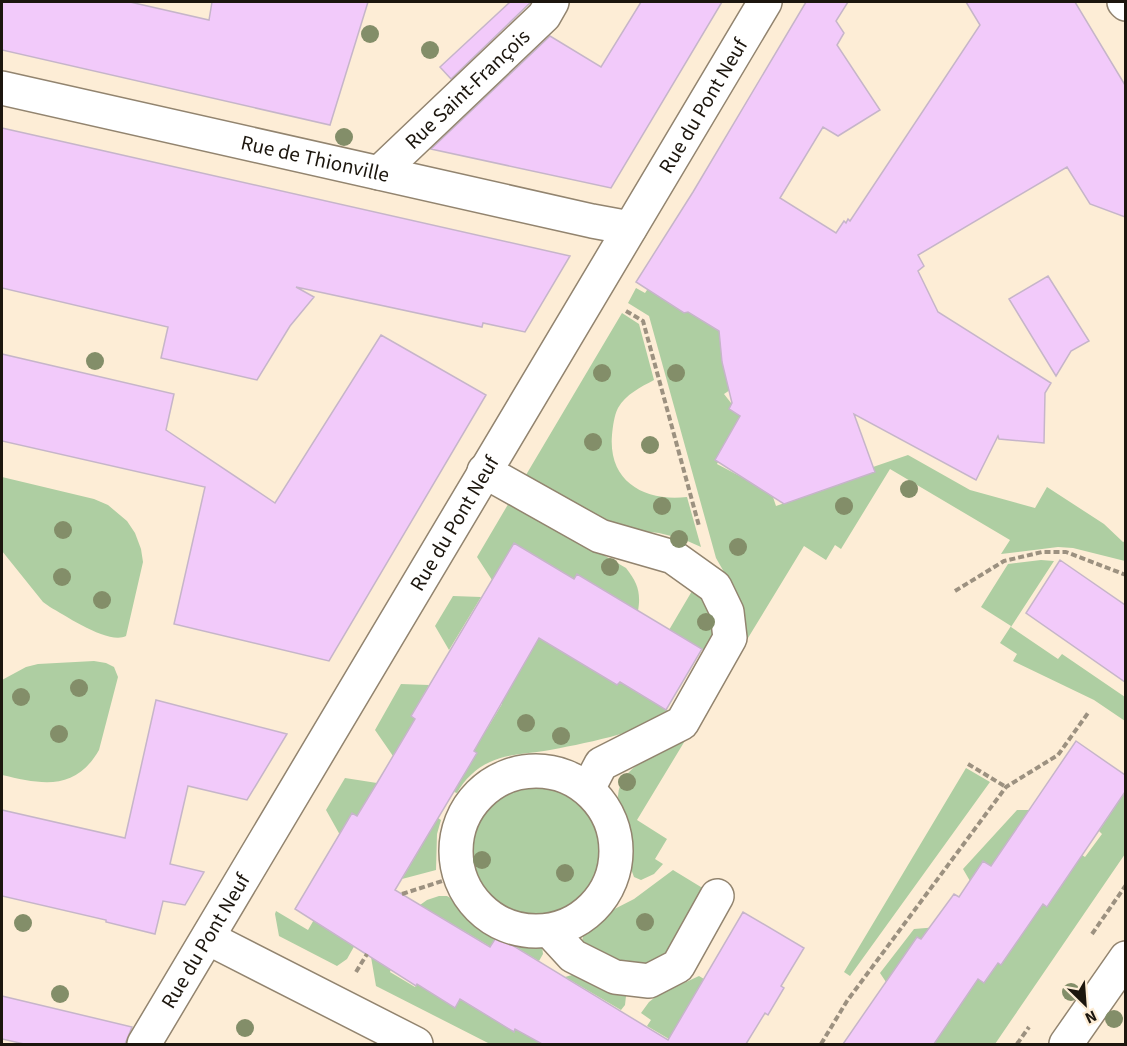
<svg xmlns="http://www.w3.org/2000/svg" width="1127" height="1046" viewBox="0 0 1127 1046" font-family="'Source Sans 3',sans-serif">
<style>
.green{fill:#aecea2}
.building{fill:#f2cafa;stroke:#c6b5c9;stroke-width:1.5}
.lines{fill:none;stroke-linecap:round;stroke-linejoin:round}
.minor-casing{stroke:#92846f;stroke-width:36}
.path{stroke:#9c9180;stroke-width:4;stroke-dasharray:6 3;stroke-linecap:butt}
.minor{stroke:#fff;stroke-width:33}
.tree{fill:#838e69}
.labels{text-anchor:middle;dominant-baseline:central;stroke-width:4.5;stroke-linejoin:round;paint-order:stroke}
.street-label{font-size:21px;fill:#1c160e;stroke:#fdedd6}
</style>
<rect width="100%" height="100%" fill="#fdedd6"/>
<path class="green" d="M651 284 673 298 675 307 684 313 693 310 712 322 711 326 722 333V362L730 390 724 394 742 417 717 464 768 491 772 494 776 506 874 472 873 467 908 455 970 490 1035 508 1047 487 1104 524 1123 542 1125 541V561L1073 548 1058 547 1001 554 1010 540 890 469 841 549 835 545 826 560 804 546 748 638 739 632 732 586 716 558 649 316 628 303 636 288 645 293Z
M622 313 639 324 654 380C641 387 626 394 618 408 614 416 613 426 612 435 608 482 645 502 687 497L701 547 683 539 659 533 605 527 523 480Z
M2 477 94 499 108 505 127 521 135 533 141 549 143 562 126 636C109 645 66 616 50 607L43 602 2 551Z
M510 501 626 568C638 583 641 593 638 611L577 575 574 579 514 543 492 580 477 557Z
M1041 560 1054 561 1011 627 1058 659 1062 654 1125 697V721L1094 700 1013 661 1017 654 1000 643 1011 626 981 607 1008 564Z
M696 588 708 591 713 633 708 653 669 630 692 591Z
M453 596 481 597 449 650 435 626Z
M540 635 617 685 620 682 672 713C639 733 583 744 544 751 526 754 506 754 490 762 476 768 464 780 457 793L454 792 476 753 471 749 487 729 502 704 500 703Z
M94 661 106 663 114 667 118 677 99 750C75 792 41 784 2 775V680L26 667 38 664Z
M401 684 429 685 411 716 415 719 393 756 375 730Z
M686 739 637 820 667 839 655 859 663 864 654 874 641 880 634 877C628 864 632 847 629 832 627 820 618 807 618 796 620 763 662 754 686 739Z
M966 768 990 782 850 976 844 972Z
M345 778 377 783 357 816 353 814 340 835 326 810Z
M466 853a70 70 0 1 1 140 0a70 70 0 1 1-140 0Z
M1125 792V854L995 1044H929L934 1038 937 1040 975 977 984 983 998 963 1001 965 1019 939 1039 902 1047 907 1082 855 1085 857 1102 834 1099 831Z
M1017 810H1030L991 866 970 881 963 869Z
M438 818 441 820 437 834 436 870 402 879Z
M673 870 714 895 682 948 637 971 582 942 584 930 595 919 634 899Z
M439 896H447L454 900 472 921 496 934 542 946 543 954 539 961 497 936 491 947 420 905 427 900Z
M276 911 308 930 319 911 360 936 347 959 337 966 279 936 275 914Z
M938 927 927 943 917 937 886 982 880 973 914 929Z
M371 957 391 969 390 972 415 987 417 984 455 1007 462 997 514 1031 515 1029 542 1044H490L376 986Z
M579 973 623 992 626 996 625 1005 621 1010 565 977Z
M699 976 704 979 669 1039 647 1026 651 1020 641 1013 649 1002 658 995Z"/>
<path class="building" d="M2 2H130L209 20 212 2H368L330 125 2 50Z
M510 2H531L451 79 440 67Z
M641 2H722L611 188 431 149 550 36 601 67Z
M806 2H848L836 21 844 33 837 45 880 110 838 136 823 127 780 198 836 233 844 221 846 223 848 219 850 221 980 25 966 2H1075L1125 85V217L1090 204 1067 167 918 255 924 266 918 271 938 312 1051 383 1045 393 1044 443 999 439 998 436 976 480 854 414 875 472 784 504 715 460 740 416 729 409 732 403 722 362 719 331 688 312 684 313 636 282 693 192Z
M2 128 100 150 570 256 525 332 483 323 482 327 296 287 314 297 290 326 257 380 161 358 168 327 2 288Z
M1048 276 1089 341 1071 351 1056 376 1009 299Z
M381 335 486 395 329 661 174 624 205 487 2 441V354L174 394 166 430 275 503Z
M514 543 574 579 577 574 702 649 666 710 620 682 617 685 539 638 474 751 477 753 395 890 490 947 497 936 668 1040 743 912 804 948 781 986 784 988 768 1015 765 1013 746 1044H542L515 1029 514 1032 460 999 455 1008 417 984 416 986 295 909 352 813 357 816 377 783 415 719 411 716Z
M1060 560 1125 605V682L1026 613Z
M156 700 287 734 247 800 188 786 170 864 204 872 185 905 163 901 155 934 106 922V920L2 896V810L125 838Z
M1076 741 1125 775V792L1047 907 1043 904 1001 965 998 963 984 983 978 979 934 1044H843L917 937 921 939 954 894 959 897 983 861 991 866Z
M2 996 132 1027 125 1044H24L2 1039Z"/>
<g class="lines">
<defs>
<g id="minor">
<path d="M1124 2 1126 4"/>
<path id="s1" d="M2 88 592 221 630 228"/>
<path id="s2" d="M379 173 544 16 552 2"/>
<path d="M484 471 600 536 673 557 715 587 727 612 730 638 682 723 601 764 588 789"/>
<circle cx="536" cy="851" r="80"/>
<path d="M550 931 573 956 615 977 649 981 678 966 717 896"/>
<path d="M208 938 416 1044"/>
<path id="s3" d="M144 1044 765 2"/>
<path d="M1066 1044 1126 958"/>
</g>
</defs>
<use href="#minor" class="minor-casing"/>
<path class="path" d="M626 311 643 321 699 526
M955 591 1004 561 1042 552H1066L1126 575
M968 764 1006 787
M402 894 461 875
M1092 934 1126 885
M356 972 367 954
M821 1044 847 1001 1006 787 1058 755 1088 713
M1017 1044 1029 1027"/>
<use href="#minor" class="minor"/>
</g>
<g class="tree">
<circle cx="370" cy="34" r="9"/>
<circle cx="430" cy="50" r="9"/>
<circle cx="344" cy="137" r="9"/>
<circle cx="95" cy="361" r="9"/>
<circle cx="602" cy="373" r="9"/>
<circle cx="676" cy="373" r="9"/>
<circle cx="593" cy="442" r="9"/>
<circle cx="650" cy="445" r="9"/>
<circle cx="909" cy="489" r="9"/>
<circle cx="662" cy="506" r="9"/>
<circle cx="844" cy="506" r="9"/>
<circle cx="63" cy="530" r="9"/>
<circle cx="679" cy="539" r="9"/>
<circle cx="738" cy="547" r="9"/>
<circle cx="610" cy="567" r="9"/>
<circle cx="62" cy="577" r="9"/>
<circle cx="102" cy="600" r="9"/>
<circle cx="706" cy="622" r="9"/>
<circle cx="79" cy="688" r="9"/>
<circle cx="21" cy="697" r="9"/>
<circle cx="526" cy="723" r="9"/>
<circle cx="59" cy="734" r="9"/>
<circle cx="561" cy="736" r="9"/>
<circle cx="627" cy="782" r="9"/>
<circle cx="482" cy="860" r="9"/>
<circle cx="565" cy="873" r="9"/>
<circle cx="645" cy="922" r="9"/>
<circle cx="23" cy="923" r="9"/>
<circle cx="1071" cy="992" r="9"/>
<circle cx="60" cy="994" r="9"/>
<circle cx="1114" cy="1019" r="9"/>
<circle cx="245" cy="1028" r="9"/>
</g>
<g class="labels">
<g class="street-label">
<text stroke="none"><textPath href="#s2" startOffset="122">Rue Saint-François</textPath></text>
<text stroke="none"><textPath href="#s3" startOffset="1092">Rue du Pont Neuf</textPath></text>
<text stroke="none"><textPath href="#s1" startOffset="321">Rue de Thionville</textPath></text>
<text stroke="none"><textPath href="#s3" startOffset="606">Rue du Pont Neuf</textPath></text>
<text stroke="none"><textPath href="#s3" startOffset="120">Rue du Pont Neuf</textPath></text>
</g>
</g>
<rect width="1127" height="1046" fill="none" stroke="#1c160e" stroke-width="6"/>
<g transform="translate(1085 1004) rotate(155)" stroke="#fdedd6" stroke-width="4.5" paint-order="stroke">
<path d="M0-4.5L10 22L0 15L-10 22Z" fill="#1c160e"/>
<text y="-9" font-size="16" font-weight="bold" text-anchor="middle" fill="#1c160e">N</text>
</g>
</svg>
